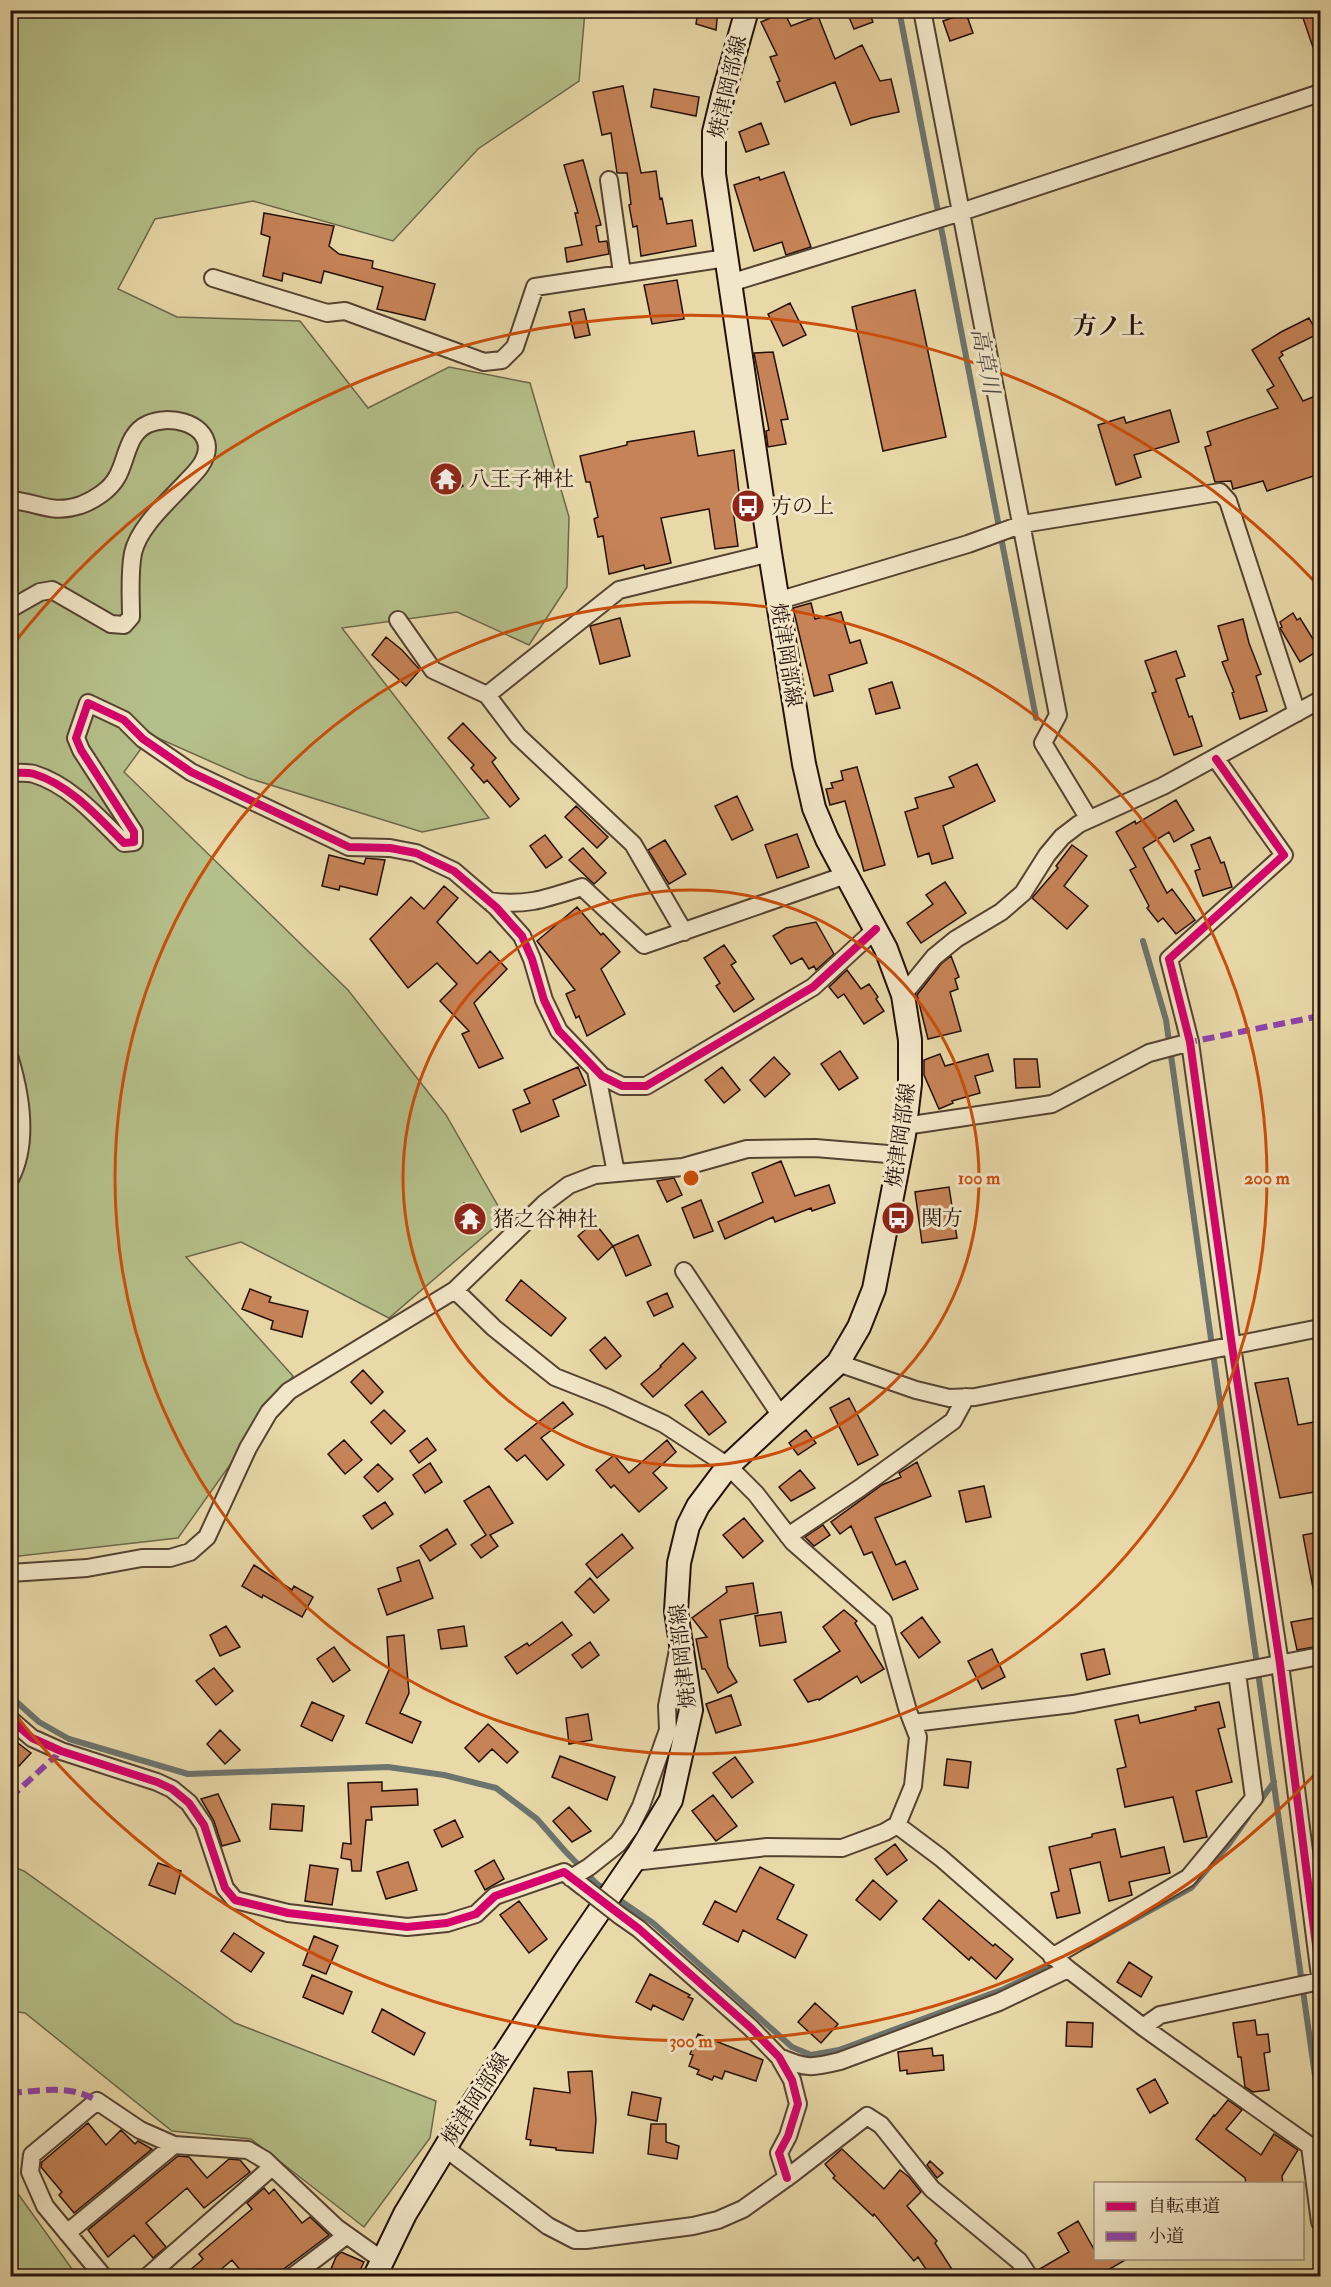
<svg xmlns="http://www.w3.org/2000/svg" width="1331" height="2287" viewBox="0 0 1331 2287" font-family="'IM FELL Double Pica','Noto Serif JP',serif">
<style>
.green{fill:#b5bf89;stroke:#6c6849;stroke-width:1.5}
.lines{fill:none;stroke-linecap:round;stroke-linejoin:round}
.stream{stroke:#6c746f;stroke-width:6}
.building{fill:#c68357;stroke:#241009;stroke-width:1.5}
.street-casing{stroke:#554231;stroke-width:20}
.secondary-casing{stroke:#241009;stroke-width:26}
.street{stroke:#f1e6c7;stroke-width:16}
.secondary{stroke:#f1e6c7;stroke-width:22}
.street-bridge-casing{stroke:#554231;stroke-width:20;stroke-linecap:butt}
.street-bridge{stroke:#f1e6c7;stroke-width:16}
.quiet{stroke:#8e44ad;stroke-width:6;stroke-dasharray:12 6;stroke-linecap:butt}
.cycleway-casing{stroke:#f1e6c7;stroke-width:11}
.cycleway{stroke:#d6006c;stroke-width:8}
.ring{fill:none;stroke:#cb4e0c;stroke-width:3}
.labels{text-anchor:middle;dominant-baseline:central;stroke-width:6;stroke-linejoin:round;paint-order:stroke}
.street-label{font-size:21px;fill:#241009;stroke:#f1e6c7}
.poi-label{font-size:21px;fill:#241009;stroke:#f1e6c7;text-anchor:start}
.water-label{font-size:22px;font-style:italic;fill:#4e4a44;stroke:#f1e6c7}
.quarter-label{font-size:24px;font-weight:bold;fill:#241009;stroke:#f1e6c7}
.centre{fill:#cb4e0c;stroke:#f1e6c7;stroke-width:3}
.ring-label{font-size:18px;text-anchor:middle;font-weight:bold;fill:#cb4e0c;stroke:#f1e6c7;stroke-width:6;stroke-linejoin:round;paint-order:stroke}
</style>
<rect width="100%" height="100%" fill="#e9d9a9"/>
<filter id="stains"><feTurbulence type="fractalNoise" baseFrequency=".00333" numOctaves="4"/><feColorMatrix values="0 0 0 0 .2 0 0 0 0 .09 0 0 0 0 .02 0 0 0 .5 -.17"/></filter>
<radialGradient id="worn" r=".72"><stop offset=".6" stop-color="#630" stop-opacity="0"/><stop offset="1" stop-color="#630" stop-opacity=".3"/></radialGradient>
<path class="green" d="M10 11H585L579 81 478 149 393 241 253 201 155 219 118 289 177 317 300 321 368 408 449 367 530 383 569 517 567 587 529 645 457 612 342 628 489 818 422 832 248 778 151 735 124 772 348 990 446 1115 505 1218 389 1318 241 1242 186 1257 293 1376 178 1538 11 1557Z
M10 1866 24 1871 235 2023 436 2101 430 2138 364 2227 251 2139 172 2131 25 2013 11 2011Z
M10 2184H11L77 2276H11Z"/>
<g class="lines">
<path class="stream" d="M899 10 1036 718
M1143 941 1166 1020 1320 2111
M10 1696 39 1722 69 1739 188 1774 388 1767 444 1775 496 1788 537 1819 565 1851 597 1884 607 1891
M1258 1804 1274 1782
M615 1897 653 1923 792 2047 811 2055 839 2050 1004 1989 1058 1962
M1088 1945 1191 1888 1229 1844 1248 1817"/>
</g>
<path class="building" d="M698 10H718L716 30 696 24Z
M846 10H868L873 22 854 29Z
M1317 10H1320V62H1318L1302 15Z
M784 12 791 26 818 16 835 59 862 45 880 81 891 79 899 112 871 118 851 125 835 82 785 102 777 82 780 81 770 57 777 55 761 22Z
M966 13 973 33 950 41 943 21Z
M623 86 641 173 656 171 660 199 662 198 667 224 692 220 696 246 641 256 637 226 633 227 629 205 631 204 627 173H617L611 133 602 135 593 92Z
M654 89 699 97 696 116 651 107Z
M761 123 769 144 746 152 739 132Z
M583 160 601 225 596 226 599 242 607 241 609 254 567 262 565 248 582 245 575 213H578L564 165Z
M784 172 811 247 786 255 782 242 754 251 734 185 759 177 760 180Z
M264 213 334 226 329 246 339 254 373 261 372 268 435 284 425 320 377 309 383 287 324 271 321 283 283 273 282 281 263 276 270 237 261 234Z
M677 280 684 319 652 324 644 285Z
M915 290 946 437 883 451 852 307Z
M790 303 806 335 783 346 768 314Z
M584 309 590 335 575 338 569 312Z
M1309 318 1318 334 1281 352 1283 355 1279 358 1303 401 1320 394V474L1267 491 1263 481 1233 489 1231 481 1215 482 1205 447 1211 445 1207 432 1278 408 1267 390 1274 386 1252 350 1281 332Z
M773 352 788 419 781 420 786 444 768 447 766 431 769 430 754 353Z
M1170 410 1179 442 1134 455 1141 477 1116 485 1098 425 1124 417 1126 423Z
M694 431 698 456 734 450 740 501 732 502 738 546 715 549 709 509 661 518 671 563 645 569 644 565 609 574 603 536 598 537 594 519 598 517 590 482H586L580 456 627 445V442Z
M448 463 463 486 448 495 433 472Z
M811 603 815 619 841 612 850 643 860 640 867 663 829 675 833 691 814 696 793 608Z
M1293 613 1297 620 1300 618 1318 647 1315 649 1316 652 1300 662 1280 628 1282 627 1280 622Z
M620 618 630 656 600 664 590 626Z
M1243 619 1249 643 1261 674 1256 676 1267 711 1240 719 1232 693 1234 692 1222 662 1228 660 1218 626Z
M386 637 402 650 420 670 406 686 372 655Z
M1176 651 1185 676 1176 679 1189 717 1192 716 1202 746 1174 755 1152 693 1156 692 1145 661Z
M892 682 900 708 876 714 869 689Z
M463 723 496 758 492 762 519 799 510 807 487 780 484 783 471 768 474 765 448 738Z
M977 764 995 801 943 826 953 858 932 864 929 853 918 857 905 812 918 808 915 798 954 787 949 777Z
M857 767 885 865 864 871 845 801 830 805 826 789 833 788 831 783 843 780 841 771Z
M737 796 753 830 732 840 715 806Z
M1176 800 1194 830 1174 842 1169 832 1143 848 1167 893 1172 889 1195 920 1176 934 1163 918 1158 922 1147 908 1149 906 1130 870 1136 867 1116 832 1135 821 1136 824Z
M576 806 608 837 597 848 565 817Z
M797 834 809 867 777 878 765 845Z
M545 835 562 857 546 868 530 846Z
M1210 837 1221 863 1224 862 1232 887 1203 896 1195 871 1200 869 1191 845Z
M665 840 686 874 669 884 648 850Z
M1072 845 1087 856 1064 886 1088 906 1067 929 1032 898 1058 868 1056 866Z
M583 848 606 873 594 884 569 860Z
M329 855 364 864 366 858 385 860 377 895 340 886 339 890 322 886Z
M945 882 966 913 921 943 907 923 933 904 926 895Z
M444 886 458 898 437 922 477 964 490 951 507 969 474 1003 503 1058 479 1068 462 1034 469 1031 440 1001 457 984 437 963 408 988 370 939 411 897 424 909Z
M577 907 601 935 603 933 620 952 601 969 625 1014 587 1036 579 1016 576 1018 566 994 575 990 537 941Z
M816 922 834 954 816 970 814 966 809 969 802 958 791 964 773 936 786 928Z
M724 945 736 962 731 965 754 999 734 1012 716 986 720 983 704 958Z
M951 956 959 977 955 979 958 989 950 992 961 1031 928 1039 917 995 941 964Z
M847 970 861 989 869 984 878 997 876 999 884 1011 864 1024 844 994 838 998 829 987Z
M840 1051 858 1078 839 1090 821 1064Z
M940 1054 945 1066 988 1054 993 1071 975 1076 980 1093 952 1101 953 1103 939 1109 924 1075V1060Z
M774 1057 790 1074 765 1097 750 1080Z
M1014 1059H1037L1040 1087 1016 1088Z
M578 1067 586 1085 553 1100 559 1116 521 1132 513 1110 530 1103 524 1090Z
M722 1067 740 1090 724 1103 705 1080Z
M781 1161 795 1196 829 1185 835 1203 812 1211 811 1208 775 1222 773 1217 725 1239 718 1222 763 1202 752 1173Z
M674 1178 682 1195 667 1202 657 1181Z
M949 1187 957 1238 922 1243 915 1192Z
M701 1200 713 1231 694 1238 682 1208Z
M464 1203 483 1210 474 1233 455 1226Z
M594 1222 613 1246 638 1235 651 1265 626 1276 613 1246 598 1260 578 1236Z
M521 1280 566 1318 551 1336 506 1300Z
M250 1289 271 1297 269 1302 308 1311 302 1337 271 1329 273 1321 242 1309Z
M667 1293 673 1307 654 1316 647 1302Z
M605 1337 621 1356 606 1369 590 1350Z
M683 1343 696 1358 653 1397 641 1384 661 1367 660 1366Z
M363 1370 383 1392 371 1404 351 1382Z
M1288 1378 1298 1425 1320 1421V1491L1280 1498 1255 1383Z
M702 1391 726 1422 709 1435 685 1405Z
M849 1398 878 1455 858 1465 830 1408Z
M563 1402 573 1414 541 1438 564 1465 547 1480 525 1455 517 1461 505 1449Z
M384 1410 405 1431 391 1444 371 1422Z
M806 1430 816 1443 798 1455 789 1443Z
M427 1438 436 1450 419 1463 410 1451Z
M344 1440 362 1460 345 1474 328 1454Z
M667 1440 676 1452 653 1473 667 1488 639 1512 614 1485 611 1488 596 1470 614 1455 629 1473Z
M917 1462 931 1496 875 1518 896 1565 905 1561 918 1589 893 1600 872 1552 864 1555 851 1526 840 1534 831 1522 882 1485 901 1477 899 1473Z
M430 1463 442 1482 425 1493 413 1475Z
M378 1464 393 1479 378 1492 364 1477Z
M800 1470 815 1488 791 1501 779 1487Z
M489 1486 513 1523 490 1535 498 1546 481 1558 471 1545 486 1535 464 1501Z
M984 1486 991 1517 966 1522 959 1491Z
M385 1502 393 1514 372 1529 363 1516Z
M744 1518 763 1541 743 1558 723 1535Z
M823 1525 830 1535 814 1546 805 1537Z
M447 1529 456 1544 430 1561 420 1546Z
M1320 1532V1587L1313 1588 1303 1535Z
M622 1534 633 1548 597 1578 586 1564Z
M419 1560 433 1598 387 1615 378 1589 401 1581 397 1568Z
M254 1565 292 1590 294 1586 313 1597 302 1617 263 1595 262 1598 242 1586Z
M590 1578 609 1600 594 1613 575 1592Z
M753 1583 758 1613 720 1620 728 1667 737 1682 718 1693 705 1669H702L696 1639 707 1637 692 1618 727 1592 726 1587Z
M844 1610 857 1621 855 1623 884 1669 861 1683 857 1676 819 1700 818 1699 808 1702 794 1680 840 1651 823 1627Z
M781 1612 786 1642 760 1646 755 1616Z
M922 1617 940 1642 919 1658 901 1633Z
M1320 1617V1646L1297 1650 1291 1622Z
M562 1622 572 1635 517 1674 505 1657 527 1643 529 1646Z
M226 1626 240 1647 220 1656 210 1635Z
M464 1626 467 1646 441 1649 438 1630Z
M404 1635 409 1693 400 1713 421 1722 412 1743 366 1723 389 1670 387 1637Z
M590 1642 599 1655 582 1668 572 1655Z
M334 1647 350 1670 333 1682 317 1659Z
M992 1649 1005 1677 982 1689 968 1661Z
M1104 1649 1110 1674 1087 1680 1081 1654Z
M214 1668 233 1691 216 1705 196 1681Z
M731 1695 741 1725 716 1733 706 1704Z
M312 1702 344 1716 332 1741 301 1726Z
M1219 1702 1225 1727 1218 1729 1232 1782 1196 1791 1207 1837 1184 1842 1173 1797 1125 1807 1117 1769 1126 1767 1115 1720 1138 1715 1140 1723 1196 1710 1195 1707Z
M588 1714 592 1740 569 1744 566 1718Z
M488 1724 518 1752 507 1763 492 1749 479 1762 465 1748Z
M220 1730 240 1750 225 1764 207 1744Z
M10 1737 31 1753 19 1766 10 1759Z
M560 1756 615 1777 607 1800 552 1777Z
M735 1757 753 1782 732 1798 713 1773Z
M947 1759 971 1762 968 1788 944 1785Z
M382 1782V1791L417 1789 418 1805 371 1807 372 1820H366L361 1871H352L351 1860 341 1858 343 1843 351 1844 348 1783Z
M218 1794 240 1841 222 1846 214 1821 201 1799Z
M713 1795 737 1826 716 1841 692 1811Z
M272 1804 304 1806 302 1831 270 1829Z
M569 1807 591 1831 572 1842 553 1821Z
M455 1820 463 1837 442 1847 434 1830Z
M1115 1829 1121 1857 1164 1847 1170 1873 1129 1882 1132 1895 1109 1901 1100 1862 1070 1869 1080 1913 1057 1918 1051 1893 1059 1891 1049 1847 1092 1837V1834Z
M895 1844 907 1860 887 1875 875 1859Z
M494 1860 504 1879 485 1890 475 1871Z
M408 1862 417 1890 386 1899 377 1872Z
M158 1863 181 1871 175 1894 149 1885Z
M310 1865 338 1869 332 1905 305 1901Z
M760 1867 794 1885 777 1919 807 1935 795 1958 743 1930 738 1942 703 1924 715 1901 736 1912Z
M873 1880 897 1901 880 1920 856 1900Z
M939 1900 993 1946 995 1944 1013 1959 996 1979 971 1957 969 1960 923 1919Z
M519 1901 547 1939 529 1953 500 1915Z
M234 1933 264 1953 251 1972 221 1951Z
M314 1936 338 1946 326 1974 303 1965Z
M1129 1962 1152 1977 1141 1997 1117 1982Z
M650 1974 690 1995 688 1997 693 1999 683 2020 653 2005 651 2010 636 2002Z
M312 1975 352 1992 343 2014 303 1997Z
M815 2003 838 2024 821 2043 798 2022Z
M382 2009 425 2033 414 2055 372 2032Z
M1255 2020 1257 2035 1268 2034 1270 2052 1264 2053 1269 2090 1253 2092 1245 2087 1241 2057H1238L1233 2023Z
M1067 2022 1093 2023 1092 2047 1066 2046Z
M698 2034 763 2060 756 2081 725 2071 722 2079 714 2076 712 2080 697 2074 699 2070 689 2066 693 2055 690 2054Z
M932 2048 933 2056 943 2055 944 2070 907 2074V2070L900 2071 898 2052Z
M592 2071 596 2120 593 2153 556 2150V2148L530 2145 531 2140 526 2139 534 2088 570 2093 568 2072Z
M1155 2079 1168 2103 1150 2113 1137 2089Z
M632 2092 661 2098 657 2121 628 2115Z
M1228 2100 1242 2110 1226 2129 1261 2155 1274 2134 1298 2150 1282 2176 1283 2184H1246L1245 2178 1196 2139 1214 2115 1215 2116Z
M88 2123 106 2145 121 2130 135 2144 138 2141 152 2149 74 2213 59 2195 62 2192 41 2167 42 2162Z
M651 2124H666V2142L679 2146 677 2159 648 2154Z
M842 2149 884 2189 900 2170 909 2177 921 2192 907 2206 937 2241 935 2243 957 2277H931L918 2257 914 2261 874 2214 873 2216 833 2178 835 2176 825 2164Z
M178 2156 189 2157 207 2178 229 2159 240 2160 250 2172 204 2208 187 2188 146 2223 166 2247 153 2258 134 2235 108 2257 88 2230Z
M930 2161 943 2173 937 2178 927 2165Z
M264 2188 269 2194 274 2189 302 2223 310 2217 329 2235 273 2277H246L232 2260 212 2277H182L203 2259 199 2254 252 2209 247 2203Z
M1078 2221 1095 2251V2259H1127L1096 2277H1039L1038 2270 1069 2252 1058 2233Z
M341 2252 364 2262 357 2277H348L331 2269 336 2257Z"/>
<g class="lines">
<defs>
<path id="street" d="M922 10 1058 715 1043 743 1089 819
M609 180 622 273
M213 278 327 313 345 311 484 362 502 360 515 347 535 287 726 258
M730 283 961 212 1320 93
M10 500C39 502 50 515 81 505 94 500 110 490 117 477 127 460 127 433 148 424 167 415 205 421 207 447 207 461 196 472 187 481 169 501 139 526 133 553 129 574 131 596 131 617L124 625 111 624 52 590 40 592 10 609
M777 601 968 544 1023 524 1220 492 1228 501 1297 713
M398 620 433 670 487 695 518 736 633 844 684 932
M487 695 619 590 770 553
M1216 759 1284 855 1169 959 1190 1042 1232 1346 1280 1664 1320 1976
M10 773C18 773 27 772 34 774 70 785 98 817 124 843L134 842V832L81 750 76 738 88 703 124 720 143 739 191 772 349 847 390 848 416 853 454 871 496 907 522 936 532 959 544 1000 559 1031 602 1076 622 1086H646L813 987 876 929
M489 901C525 907 548 898 582 887L644 945 846 875
M903 995 934 957 956 939 1001 912 1023 893 1047 855 1062 837 1079 824 1163 786 1320 700
M10 1059C21 1096 29 1143 10 1179
M596 1070 616 1173
M905 1126 1052 1104 1149 1053 1183 1044
M684 1271 781 1416
M455 1290 494 1328 555 1377 608 1398 664 1424 728 1466 756 1494 793 1542 883 1621 908 1711 918 1737 913 1786 897 1825
M838 1363 916 1390 949 1398 975 1397 1320 1328
M788 1536 860 1488 953 1421 966 1397
M10 1573 87 1568 142 1558H170L190 1552 207 1537 248 1448 269 1412 289 1391 455 1290 545 1203 569 1185 595 1175 683 1167 747 1149 815 1148 900 1155
M10 1719 32 1738 61 1751 157 1782 172 1789 189 1803 204 1825 225 1888 235 1900 288 1913 407 1927 447 1923 476 1914 495 1896 564 1872 582 1886
M913 1723 1073 1704 1320 1656
M633 1862 767 1847 842 1848 885 1832 897 1825 941 1858 1068 1969 1143 2027 1320 2153
M571 1878 589 1867 618 1844 630 1828 641 1806 668 1730 667 1706 678 1650
M619 1915 639 1929 751 2028 779 2057 792 2080 798 2104 788 2136 779 2153 787 2178
M1052 1957 1188 1878 1254 1798 1237 1673
M1143 2027 1160 2015 1320 1981
M779 2057C806 2069 812 2068 840 2061L999 2002 1068 1969
M1310 2146 1320 2222
M445 2148 548 2226 575 2240H586L693 2226 718 2220 743 2209 792 2174 867 2116 881 2125 932 2189 1019 2261 1029 2276
M67 2233 174 2145
M103 2276 45 2206 30 2172 32 2155 97 2101 140 2130 174 2145 248 2150 265 2160 337 2228 382 2260
M148 2276 272 2167
M293 2276 347 2235"/>
<path id="secondary" d="M375 2276 405 2214 459 2125 567 1958 639 1853 671 1800 691 1710 676 1611 679 1563 688 1526 698 1506 728 1466 838 1363 859 1327 874 1289 904 1135 910 1084V1040L903 995 886 949 827 839 814 808 804 764 770 553 714 174V132L723 95 747 10"/>
</defs>
<use href="#street" class="street-casing"/>
<use href="#secondary" class="secondary-casing"/>
<use href="#street" class="street"/>
<use href="#secondary" class="secondary"/>
<defs>
<path id="street-bridge" d="M582 1886 619 1915"/>
</defs>
<use href="#street-bridge" class="street-bridge-casing"/>
<use href="#street-bridge" class="street-bridge"/>
<path class="quiet" d="M1185 1043 1320 1016
M10 1798 61 1751
M10 2093C39 2091 72 2084 97 2101"/>
<defs>
<path id="cycleway" d="M1216 759 1284 855 1169 959 1190 1042 1232 1346 1280 1664 1320 1976
M10 773C18 773 27 772 34 774 70 785 98 817 124 843L134 842V832L81 750 76 738 88 703 124 720 143 739 191 772 349 847 390 848 416 853 454 871 496 907 522 936 532 959 544 1000 559 1031 602 1076 622 1086H646L813 987 876 929
M10 1719 32 1738 61 1751 157 1782 172 1789 189 1803 204 1825 225 1888 235 1900 288 1913 407 1927 447 1923 476 1914 495 1896 564 1872 639 1929 751 2028 779 2057 792 2080 798 2104 788 2136 779 2153 787 2178"/>
</defs>
<use href="#cycleway" class="cycleway-casing"/>
<use href="#cycleway" class="cycleway"/>
</g>
<g class="ring">
<circle cx="691" cy="1178" r="288"/>
<circle cx="691" cy="1178" r="576"/>
<path d="M1317 1772A863 863 0 0 1 11 1709M11 647A863 863 0 0 1 1317 584"/>
</g>
<defs>
<symbol id="temple-disc" viewBox="-11 -11 22 22"><circle r="9.5" fill="#8f2418" stroke="#f1e6c7"/><path d="M0-6L5-2H3V0L6.5 2.5H4V6H1.5V3h-3V6H-4V2.5H-6.5L-3 0V-2H-5Z" fill="#fff"/></symbol>
<symbol id="bus-disc" viewBox="-11 -11 22 22"><circle r="9.5" fill="#8f2418" stroke="#f1e6c7"/><path d="M-5-6H5V4H4V6H2V4H-2V6H-4V4H-5ZM-3.5-4V0h7V-4ZM-3.5 1.2v1.5H-2V1.2ZM2 1.2v1.5H3.5V1.2Z" fill="#fff"/></symbol>
</defs>
<g fill-rule="evenodd">
<use href="#temple-disc" x="427" y="460" width="38" height="38"/>
<use href="#bus-disc" x="729" y="487" width="38" height="38"/>
<use href="#bus-disc" x="879" y="1199" width="38" height="38"/>
<use href="#temple-disc" x="451" y="1200" width="38" height="38"/>
</g>
<g class="labels">
<g class="street-label">
<text transform="translate(728 87) rotate(-77)">焼津岡部線</text>
<text transform="translate(786 655) rotate(81)">焼津岡部線</text>
<text transform="translate(901 1135) rotate(-82)">焼津岡部線</text>
<text transform="translate(683 1656) rotate(-96)">焼津岡部線</text>
<text transform="translate(476 2099) rotate(-57)">焼津岡部線</text>
</g>
<g class="poi-label">
<text x="469" y="479">八王子神社</text>
<text x="771" y="506">方の上</text>
<text x="921" y="1218">関方</text>
<text x="493" y="1219">猪之谷神社</text>
</g>
<g class="water-label">
<text transform="translate(985 361) rotate(79)">高草川</text>
</g>
<g class="quarter-label">
<text x="1109" y="326">方ノ上</text>
</g>
</g>
<circle cx="691" cy="1178" r="9" class="centre"/>
<g class="ring-label">
<text x="979" y="1184">100 m</text>
<text x="1267" y="1184">200 m</text>
<text x="691" y="2047">300 m</text>
</g>
<rect width="1331" height="2287" fill="none" stroke="#e9d9a9" stroke-width="36"/>
<rect x="12" y="12" width="1307" height="2263" fill="none" stroke="#241009" stroke-width="3"/>
<rect x="18" y="18" width="1295" height="2251" fill="none" stroke="#241009" stroke-width="1.5"/>
<rect x="1094" y="2182" width="210" height="78" fill="#f1e6c7" stroke="#9f907b" stroke-width="1.5"/>
<rect x="1106" y="2202" width="30" height="9" fill="#d6006c" stroke="#9f907b" stroke-width="1.5"/>
<text x="1148" y="2212" font-size="18" fill="#241009">自転車道</text>
<rect x="1106" y="2232" width="30" height="9" fill="#8e44ad" stroke="#9f907b" stroke-width="1.5"/>
<text x="1148" y="2242" font-size="18" fill="#241009">小道</text>
<rect width="100%" height="100%" filter="url(#stains)"/>
<rect width="100%" height="100%" fill="url(#worn)"/>
</svg>
